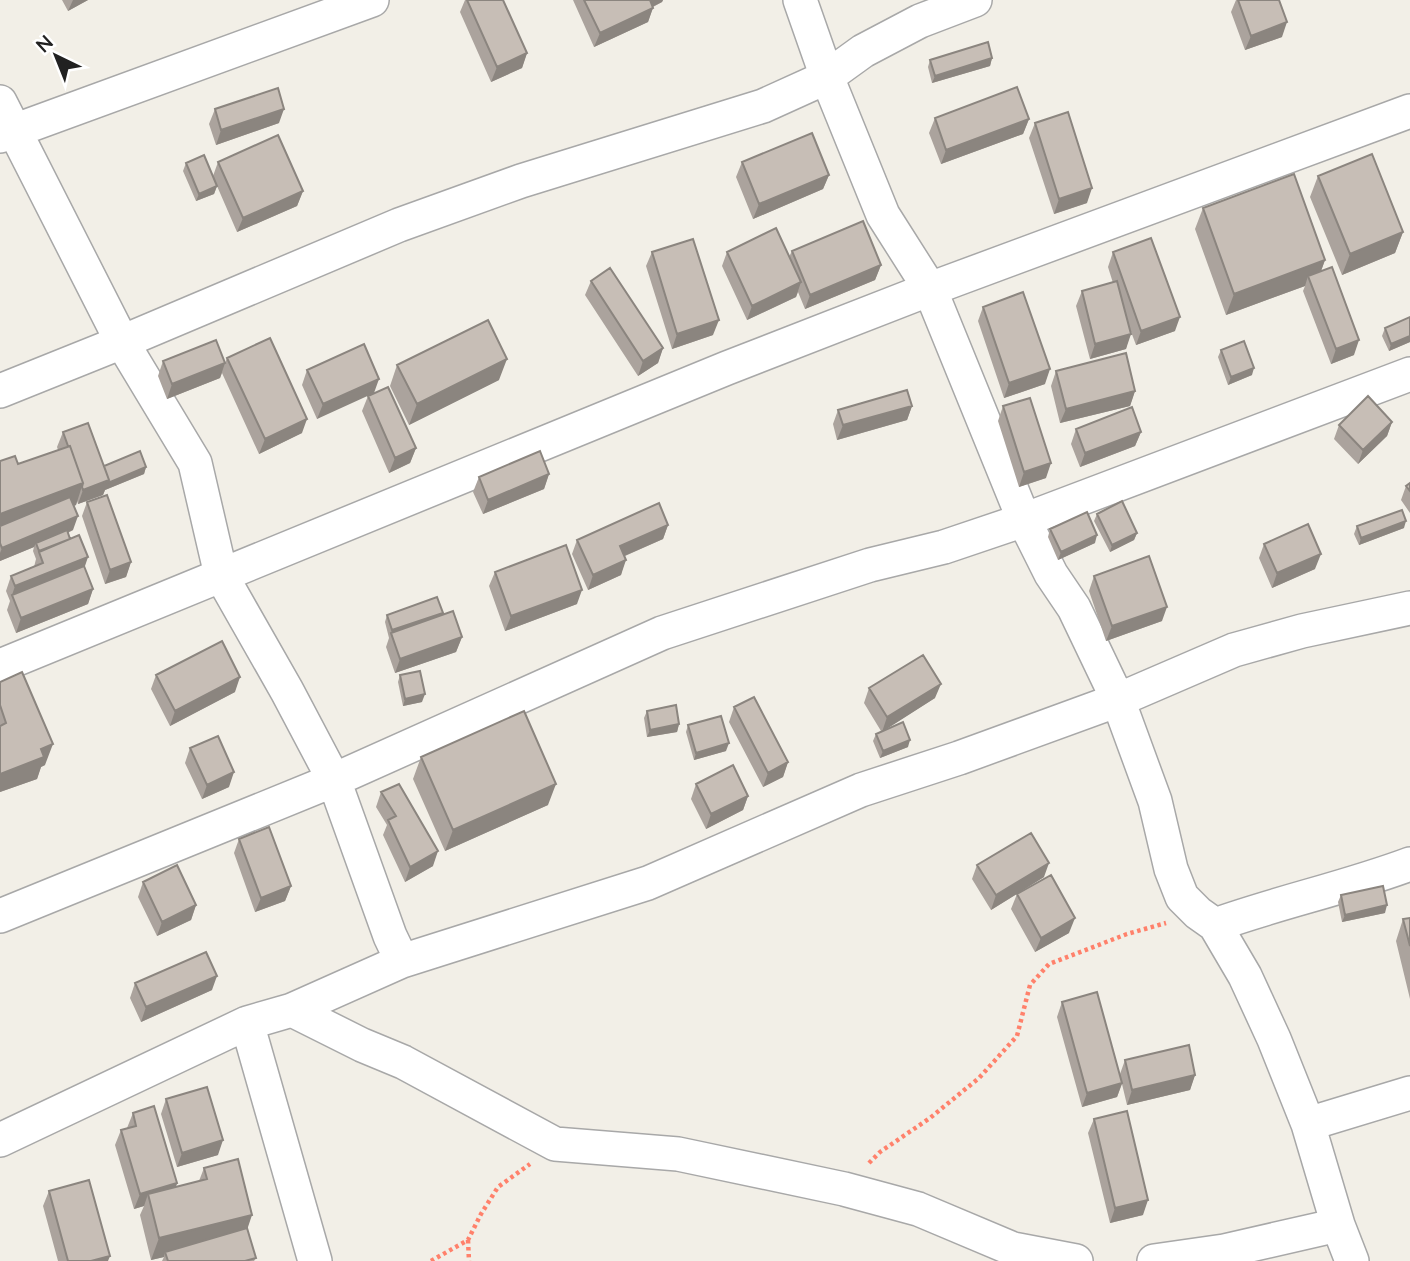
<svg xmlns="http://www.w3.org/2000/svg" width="1410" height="1261" viewBox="0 0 1410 1261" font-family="Lato,sans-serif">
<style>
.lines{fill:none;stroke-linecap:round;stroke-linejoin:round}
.minor-casing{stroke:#a8a8a8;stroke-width:36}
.path{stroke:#ff816b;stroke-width:4.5;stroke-dasharray:3.5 3.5;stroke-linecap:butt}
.minor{stroke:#fff;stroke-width:33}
.wall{fill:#aba39d}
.shaded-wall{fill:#8b857f}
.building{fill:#c7beb6;stroke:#8b857f;stroke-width:2}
</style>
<rect width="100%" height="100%" fill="#f2efe7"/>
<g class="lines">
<defs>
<path id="minor" d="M800 0 827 77 883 215 930 289 1024 520 1051 574 1074 608 1118 700 1155 801 1171 869 1182 897 1198 913 1215 925 1245 976 1274 1039 1308 1124 1338 1225 1352 1261
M0 102 122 342 195 463 221 575 287 691 334 780 390 936 402 961
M0 136 372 0
M0 391 122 342 399 225 521 181 763 106 827 77 863 51 920 21 975 0
M0 666 727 368 930 289 1410 111
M0 916 334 780 662 633 870 565 944 547 1024 520 1410 374
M1215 925C1279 902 1346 888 1410 864
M292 1010 362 1045 403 1062 555 1144 678 1154 844 1189 918 1209 1013 1249 1076 1261
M247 1023 315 1261
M1308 1124 1410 1093
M0 1140 247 1023 292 1010 402 961 648 883 861 790 959 758 1118 700 1234 650 1302 631 1410 608
M1154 1261 1224 1251 1338 1225"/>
</defs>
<use href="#minor" class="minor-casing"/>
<path class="path" d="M869 1163 880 1152 930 1118 979 1078 1017 1036 1030 985 1049 964 1127 934 1166 923
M468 1240 469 1261
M431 1261 468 1240 481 1214 498 1187 530 1164"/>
<use href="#minor" class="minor"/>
</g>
<path class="wall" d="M62 0H88L68 11Z
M465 0H503L527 53 522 68 491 82 460 12Z
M573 0H663L662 2 653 7 648 22 594 47Z
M1236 0H1279L1282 37 1245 50 1231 12Z
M992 58 990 66 932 83 928 67 930 60Z
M215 109 279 123 216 145 209 124Z
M935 118 1029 119 1023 134 941 164 929 133Z
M1035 123 1087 203 1054 214 1029 138Z
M218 162 303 191 297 206 237 232 217 186 214 194 196 201 183 171 186 163 213 176Z
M742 162 829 175 823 189 753 219 736 177Z
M1318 176 1403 232 1395 253 1342 275 1310 197Z
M1203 208 1325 260 1321 271 1354 355 1331 364 1303 291 1305 286 1226 315 1195 229Z
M792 251 881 265 875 280 805 309 798 292 796 297 747 320 722 266 727 252 789 257Z
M652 252 713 335 672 349 646 266Z
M1113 252 1175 331 1136 345 1130 329 1126 349 1090 359 1076 306 1082 291 1113 283 1108 267Z
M591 281 663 348 658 363 638 376 585 295Z
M983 307 1045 384 1004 398 978 321Z
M1410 317V342L1389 351 1382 336 1385 328Z
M1221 350 1252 375 1228 385 1218 357Z
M227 358 302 433 259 454 222 373 220 378 167 399 158 376 163 361 225 363Z
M397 365 499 380 409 425 390 386Z
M307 370 379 379 317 419 302 385Z
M1056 371 1135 391 1130 406 1060 423 1051 386Z
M368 396 416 448 410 463 389 473 362 411Z
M912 406 907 420 837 440 833 424 838 410Z
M1003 406 1046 478 1019 487 998 421Z
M1392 422 1387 436 1358 464 1334 439 1339 425Z
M1076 429 1141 432 1135 446 1080 467 1071 444Z
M63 432 104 466 146 467 144 474 105 490 103 495 78 504 77 501 76 505 74 506 73 530 68 533 70 539 84 567 93 589 88 604 16 633 7 610 10 601 6 591 11 576 34 567 36 559 33 551 34 547 0 561V461L18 464 58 450 57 447Z
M549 474 544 489 483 514 473 492 479 477Z
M1410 483V513L1401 500 1406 486Z
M87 502 131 562 126 577 105 584 82 516Z
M1097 514 1137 533 1134 540 1110 552 1094 521Z
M668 525 663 539 625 556 621 575 588 590 572 554 577 540Z
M1357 526 1404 528 1359 545 1354 534Z
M1050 529 1095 543 1058 560 1048 537Z
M1264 544 1315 569 1272 588 1259 558Z
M495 572 577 604 505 631 489 586Z
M1094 576 1162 621 1106 641 1089 591Z
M442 614 462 637 456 652 395 673 386 647 389 638 385 622 387 615Z
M156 675 235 692 170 726 151 689Z
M400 675 422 702 403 706 398 682Z
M0 682 45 765 41 767 37 779 0 792Z
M869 688 935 698 884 730 908 747 880 758 873 741 876 734 881 731 864 703Z
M734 707 788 762 783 777 763 787 729 722Z
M647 711 679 724 677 732 647 737 644 718Z
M688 725 726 751 694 760 686 732Z
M190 748 229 787 202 799 185 763Z
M421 757 548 805 445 851 413 779Z
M696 784 748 796 743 810 706 829 691 799Z
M381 792 433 866 405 882 383 835 387 825 376 807Z
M239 839 291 886 285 901 255 912 234 853Z
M977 865 1044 877 991 910 972 879Z
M143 882 196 905 191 920 157 936 138 897Z
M1017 894 1069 933 1035 952 1011 909Z
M1341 895 1385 913 1342 922 1338 902Z
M1410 918V999L1396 941 1403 919Z
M135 983 212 990 141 1022 130 998Z
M1062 1002 1120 1074 1125 1060 1195 1075 1190 1090 1127 1105 1122 1084 1117 1097 1082 1107 1057 1017Z
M166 1099 218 1155 177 1167 161 1114Z
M133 1113 177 1183 176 1187 199 1181 204 1168 247 1229 256 1258 254 1261H162L164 1257 151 1260 140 1215 144 1206 134 1209 115 1145 121 1130 127 1128Z
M1094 1119 1143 1215 1110 1223 1088 1133Z
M49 1191 108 1261H58L43 1206Z"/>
<path class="shaded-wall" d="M73 0H88L68 11Z
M650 0H663L662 2 646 10Z
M653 8 648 22 594 47 600 33Z
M1287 22 1282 37 1245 50 1251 36Z
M527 53 522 68 491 82 497 67Z
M992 58 990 66 932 83 935 76Z
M284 109 279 123 216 145 221 130Z
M1029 119 1023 134 941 164 946 150Z
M829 175 823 189 753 219 759 204Z
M217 186 214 194 196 201 199 194Z
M1092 188 1087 203 1054 214 1059 199Z
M303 191 297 206 237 232 243 218Z
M1403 232 1395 253 1342 275 1350 254Z
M1325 260 1317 282 1308 276 1305 286 1226 315 1234 294Z
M881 265 875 280 805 309 810 295Z
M801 282 796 297 747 320 752 306Z
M1180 317 1175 331 1136 345 1141 331Z
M719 320 713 335 672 349 677 334Z
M1131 334 1126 349 1090 359 1095 344Z
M1410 336V342L1389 351 1391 344Z
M1359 340 1354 355 1331 364 1336 349Z
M663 348 658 363 638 376 643 361Z
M507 359 499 380 409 425 417 404Z
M225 363 220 378 167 399 172 384Z
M1254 368 1252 375 1228 385 1231 377Z
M1050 369 1045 384 1004 398 1009 383Z
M379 379 374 393 317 419 323 404Z
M1135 391 1130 406 1060 423 1066 409Z
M912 406 907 420 837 440 843 425Z
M307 419 302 433 259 454 265 439Z
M1392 422 1387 436 1358 464 1363 450Z
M1141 432 1135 446 1080 467 1085 453Z
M416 448 410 463 389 473 395 458Z
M1051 463 1046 478 1019 487 1024 472Z
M146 467 144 474 105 490 103 495 78 504 83 490Z
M549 474 544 489 483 514 488 500Z
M83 483 76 505 0 532V514Z
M78 516 73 530 36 546V543L34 547 0 561V553L2 548Z
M1406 521 1404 528 1359 545 1361 538Z
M668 525 663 539 615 560 620 546Z
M1137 533 1134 540 1110 552 1112 545Z
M1097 535 1095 543 1058 560 1061 552Z
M1321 554 1315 569 1272 588 1277 573Z
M88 557 83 572 12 595 10 601 15 586Z
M626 560 621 575 588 590 593 575Z
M131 562 126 577 105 584 110 570Z
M93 589 88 604 16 633 21 618Z
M582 590 577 604 505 631 511 616Z
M1167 607 1162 621 1106 641 1112 626Z
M443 613 440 620 391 633 392 630Z
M462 637 456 652 395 673 400 659Z
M240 677 235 692 170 726 175 711Z
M941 684 935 698 882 732 887 717Z
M425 694 422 702 403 706 405 699Z
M679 724 677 732 647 737 650 730Z
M910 740 908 747 880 758 883 751Z
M729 743 726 751 694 760 696 753Z
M53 744 45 765 41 767 37 779 0 792V774L41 749Z
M788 762 783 777 763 787 768 773Z
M234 772 229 787 202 799 207 785Z
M556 784 548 805 445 851 453 830Z
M748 796 743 810 706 829 711 814Z
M438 851 433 866 405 882 410 867Z
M1049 863 1044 877 991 910 996 895Z
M291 886 285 901 255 912 261 898Z
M196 905 191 920 157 936 162 922Z
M1387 905 1385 913 1342 922 1345 915Z
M1075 918 1069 933 1035 952 1041 938Z
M217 976 212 990 141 1022 146 1007Z
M1195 1075 1190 1090 1127 1105 1132 1090Z
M1122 1083 1117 1097 1082 1107 1087 1093Z
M223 1140 218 1155 177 1167 182 1153Z
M177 1183 172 1198 148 1194 144 1206 134 1209 140 1194Z
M1148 1200 1143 1215 1110 1223 1115 1208Z
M252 1215 245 1236 165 1252 164 1257 151 1260 159 1238Z
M110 1256 108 1261H91Z"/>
<path class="building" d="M467 0H503L527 53 497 67Z
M584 0H650L653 8 600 33Z
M1238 0H1279L1287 22 1251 36Z
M988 42 992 58 935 76 930 60Z
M1017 87 1029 119 946 150 935 118Z
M278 88 284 109 221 130 215 109Z
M1068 112 1092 188 1059 199 1035 123Z
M812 133 829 175 759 204 742 162Z
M278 135 303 191 243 218 218 162Z
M1372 154 1403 232 1350 254 1318 176Z
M204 155 217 186 199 194 186 163Z
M1294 174 1325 260 1234 294 1203 208Z
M863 221 881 265 810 295 792 251Z
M776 228 801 282 752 306 727 252Z
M1151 238 1180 317 1141 331 1113 252Z
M693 239 719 320 677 334 652 252Z
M1332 267 1359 340 1336 349 1308 276Z
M610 268 663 348 643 361 591 281Z
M1117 281 1131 334 1095 344 1082 291Z
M1023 292 1050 369 1009 383 983 307Z
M1410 317V336L1391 344 1385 328Z
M488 320 507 359 417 404 397 365Z
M270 338 307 419 265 439 227 358Z
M216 340 225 363 172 384 163 361Z
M1244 341 1254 368 1231 377 1221 350Z
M364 344 379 379 323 404 307 370Z
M1126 353 1135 391 1066 409 1056 371Z
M388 387 416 448 395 458 368 396Z
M907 390 912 406 843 425 838 410Z
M1368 396 1392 422 1363 450 1339 425Z
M1030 398 1051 463 1024 472 1003 406Z
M1132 407 1141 432 1085 453 1076 429Z
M88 423 109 480 83 490 82 487 83 483 70 446H68L63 432Z
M70 446 83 483 0 514V461L15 456 18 464Z
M140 451 146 467 108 483 109 480 104 466Z
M540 451 549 474 488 500 479 477Z
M1410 483V491L1406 486Z
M107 495 131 562 110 570 87 502Z
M70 497 78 516 2 548 0 543V526Z
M1122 501 1137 533 1112 545 1097 514Z
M659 503 668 525 620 546 626 560 593 575 577 540Z
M1402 510 1406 521 1361 538 1357 526Z
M1087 512 1097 535 1061 552 1050 529Z
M1308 524 1321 554 1277 573 1264 544Z
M67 530 70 539 39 551 36 543Z
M79 535 88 557 15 586 11 576 43 563 39 552Z
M566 545 582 590 511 616 495 572Z
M1149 556 1167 607 1112 626 1094 576Z
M84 566 93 589 21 618 12 595Z
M437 597 443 613 392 630 387 615Z
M453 611 462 637 400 659 391 633Z
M222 641 240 677 175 711 156 675Z
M923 655 941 684 887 717 869 688Z
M420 671 425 694 405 699 400 675Z
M22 672 53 744 41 749 44 757 0 774V726L6 723 0 705V682Z
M754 697 788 762 768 773 734 707Z
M676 705 679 724 650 730 647 711Z
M524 711 556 784 453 830 421 757Z
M721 716 729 743 696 753 688 725Z
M903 722 910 740 883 751 876 734Z
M218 736 234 772 207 785 190 748Z
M733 765 748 796 711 814 696 784Z
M399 784 438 851 410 867 388 820 396 816 381 792Z
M269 827 291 886 261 898 239 839Z
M1031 833 1049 863 996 895 977 865Z
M177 865 196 905 162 922 143 882Z
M1051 875 1075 918 1041 938 1017 894Z
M1383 886 1387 905 1345 915 1341 895Z
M1410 918V946L1403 919Z
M206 952 217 976 146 1007 135 983Z
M1097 992 1122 1083 1087 1093 1062 1002Z
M1189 1045 1195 1075 1132 1090 1125 1060Z
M207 1087 223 1140 182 1153 166 1099Z
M154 1106 177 1183 140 1194 121 1130 136 1126 133 1113Z
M1127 1111 1148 1200 1115 1208 1094 1119Z
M238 1159 252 1215 159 1238 148 1194 207 1179 204 1168Z
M89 1180 110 1256 91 1261H68L49 1191Z
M247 1228 256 1258 245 1261H168L165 1252Z"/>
<g transform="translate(56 56) rotate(317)" stroke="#ffffff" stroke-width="5" paint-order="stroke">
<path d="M0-5L12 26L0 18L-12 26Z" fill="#212121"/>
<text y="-10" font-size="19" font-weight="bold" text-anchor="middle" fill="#212121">N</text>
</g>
</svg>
